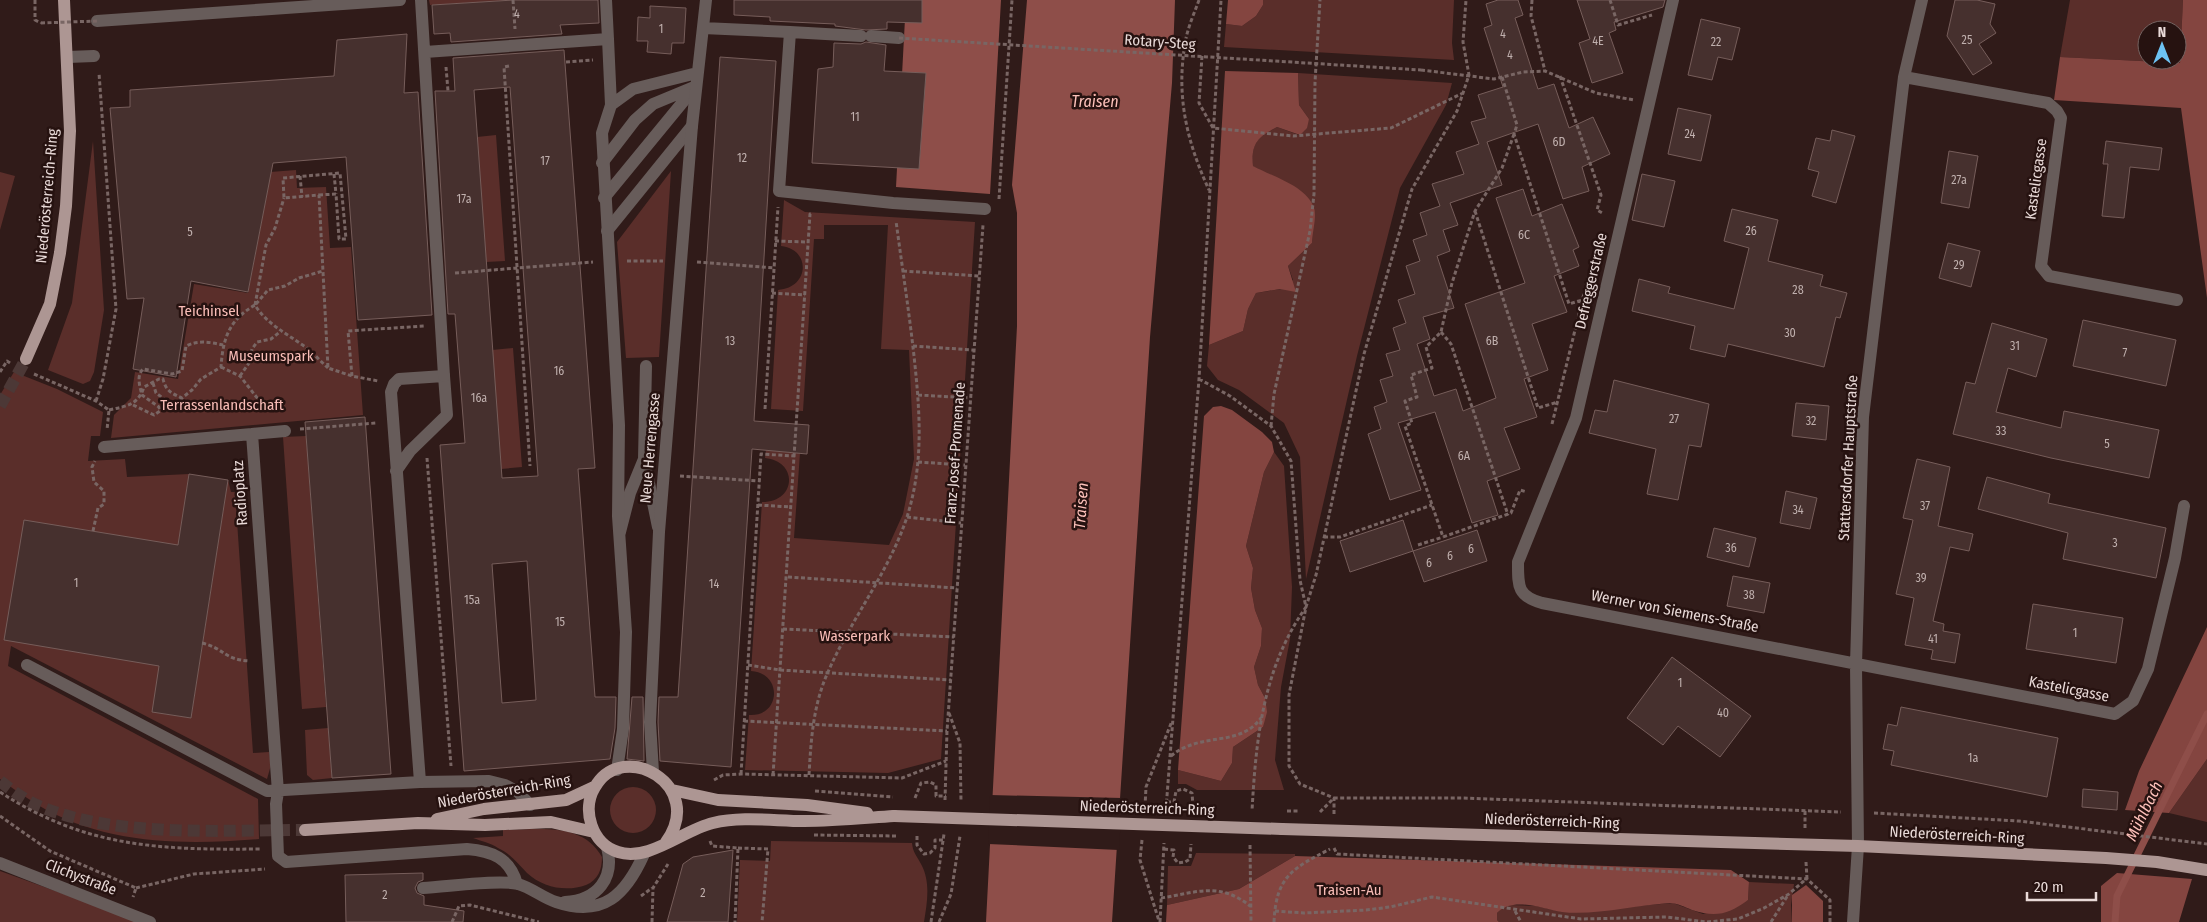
<svg xmlns="http://www.w3.org/2000/svg" width="2207" height="922" viewBox="0 0 2207 922" font-family="'Fira Sans Condensed',sans-serif">
<style>
.green{fill:#5a2e2a;fill-rule:evenodd}
.forest{fill:#844540}
.water{fill:#8e4e49}
.pier{fill:#301b19}
.lines{fill:none;stroke-linecap:round;stroke-linejoin:round}
.stream{stroke:#8e4e49;stroke-width:7}
.building{fill:#46302e;stroke:#765d5a;fill-rule:evenodd}
.primary-tunnel{stroke:#4c3836;stroke-width:12;stroke-dasharray:12 6;stroke-linecap:butt}
.path{stroke:#796664;stroke-width:3;stroke-dasharray:4 2.5;stroke-linecap:butt}
.lane{stroke:#675c5a;stroke-width:12}
.street{stroke:#675c5a;stroke-width:12}
.primary{stroke:#ad9693;stroke-width:12}
.path-bridge{stroke:#796664;stroke-width:3;stroke-dasharray:4 2.5;stroke-linecap:butt}
.primary-bridge{stroke:#ad9693;stroke-width:12}
.labels{text-anchor:middle;dominant-baseline:central;stroke-width:5;stroke-linejoin:round;paint-order:stroke}
.number-label{font-size:12px;fill:#c0b0ae}
.street-label{font-size:15px;fill:#e9dad8;stroke:#261210}
.park-label{font-size:15px;fill:#f9bdb7;stroke:#261210}
.water-label{font-size:16px;font-style:italic;fill:#fdc1ba;stroke:#261210}
</style>
<rect width="100%" height="100%" fill="#301b19"/>
<path class="green" d="M429 0H513L430 5Z
M1263 0H1454L1452 43 1454 60 1224 47 1226 24 1242 26 1256 16 1263 5Z
M2070 0H2183L2180 63 2060 57ZM2147 30H2177V60H2147Z
M1298 73 1452 83 1446 105 1400 188 1357 356 1306 579 1300 457 1284 423 1239 390 1218 380 1207 366 1209 345 1243 331 1248 309 1256 293 1281 289 1293 280 1288 266 1312 243 1253 166C1251 142 1258 137 1277 127L1299 135 1309 119 1299 105Z
M496 135 505 261 486 262 477 137Z
M93 141 104 310 94 372 90 381 83 384 48 370 72 303Z
M296 170 297 188 326 187 330 248 351 247 363 415 111 438 114 415 131 398 135 372 178 379 194 284 248 293 269 183 246 174Z
M671 171 659 357 626 358 617 242Z
M0 172 15 176 0 230Z
M784 200 805 212 975 222 941 759 888 773 745 770 749 715C781 717 783 673 751 671L762 502C797 502 798 461 765 458L766 450 800 453 794 538 889 545 903 514 914 459 909 350 881 349 888 225H824V239H814L803 411 771 409 778 290C810 288 811 249 781 246Z
M513 348 522 467 501 469 492 350Z
M14 372 57 389 103 412 100 436H91L88 461 125 459 127 477 189 474 153 712 191 718 228 480 231 492H235L253 753 269 752 271 765 267 779 11 646 8 666 258 799 259 839C185 845 104 845 38 805 25 797 12 788 0 779V395Z
M306 436 326 707 302 709 283 437Z
M1274 452 1284 466 1292 587 1290 639 1281 687 1275 760 1284 790H1197L1186 784H1178V770L1221 781 1232 763 1233 747 1263 727 1265 698 1258 685 1254 667 1261 646 1262 628 1255 610 1251 588 1253 568 1246 546 1264 472Z
M328 728 332 778 313 780 307 775 305 730Z
M2207 759V822L2169 813Z
M610 810a23 23 0 1 1 46 0a23 23 0 1 1-46 0Z
M503 830C537 830 582 821 602 857 602 870 598 880 586 885 567 892 543 888 527 873 518 864 511 854 498 848 491 843 481 841 473 838L503 836Z
M771 841 912 843C913 853 917 856 921 864 931 882 927 903 924 922H737L740 860 770 861Z
M1196 853 1295 854V856L1239 889 1167 905 1168 866H1191Z
M0 871 119 914 136 922H0Z
M1749 882 1794 884 1791 905 1792 922H1499L1497 920V913L1503 906 1510 905 1536 906 1564 912 1673 903 1703 914 1748 900Z"/>
<path class="forest" d="M1228 0H1263V5L1256 16 1242 26 1226 24Z
M2183 0H2207V298L2181 108 2054 100 2060 57 2180 63Z
M1225 71 1298 73 1299 105 1309 119 1307 128 1300 135 1277 127C1258 137 1251 143 1253 166 1271 176 1307 186 1314 208 1317 217 1312 233 1312 243L1288 266 1296 292 1280 289 1256 293 1248 309 1243 331 1209 345Z
M1221 406 1232 410 1262 432 1272 442 1274 452 1264 472 1246 546 1253 568 1251 588 1255 610 1262 628 1261 646 1254 667 1258 685 1265 698 1267 712 1263 727 1233 747 1232 763 1221 781 1178 770 1204 416 1213 407Z
M2207 627V759L2169 813 2125 810 2139 771Z
M1295 856 1731 870 1749 882 1748 900C1729 914 1716 918 1692 910 1685 907 1677 903 1670 903 1637 905 1593 916 1562 912 1542 909 1513 896 1497 913V920L1499 922H1166L1167 905 1239 889Z
M2117 873 2192 879 2179 922H2101V886Z
M1806 885 1823 901V922H1792V895Z"/>
<path class="water" d="M906 0H1001L990 194 896 187Z
M1027 0H1175L1172 83 1150 337 1112 922H986L1017 326V213L1012 185Z"/>
<path class="pier" d="M990 795 1122 798 1119 850 988 844Z"/>
<g class="lines">
<path class="stream" d="M2115 922 2117 896 2207 714"/>
</g>
<path class="building" d="M514 0H598L599 23 560 25 562 34 451 42 450 33 434 34 432 5Z
M734 0H922V23L887 22V29L866 30 835 26V24L770 21V17L734 15Z
M1498 0H1518L1523 15 1515 18 1538 89 1554 84 1569 128 1593 117 1610 154 1582 167 1589 191 1563 199 1538 124 1487 142 1502 185 1450 203 1458 225 1443 230 1450 251 1437 256 1454 308 1423 317 1430 339 1417 344 1434 396 1456 389 1463 411 1496 398 1465 304 1525 283 1496 198 1523 189 1532 216 1562 204 1579 247 1573 250 1579 266 1554 276 1567 312 1532 324 1548 370 1524 379 1537 417 1504 428 1520 469 1487 481 1498 515 1472 523 1435 412 1398 423 1421 490 1390 500 1368 434 1381 429 1374 407 1387 402 1380 380 1393 376 1386 354 1400 350 1393 328 1406 323 1398 300 1415 294 1406 266 1420 261 1413 240 1427 235 1420 213 1440 206 1432 184 1464 174 1456 152 1479 144 1471 122 1486 118 1478 95 1503 87 1484 28 1492 25 1486 4Z
M1577 0H1665L1663 7 1614 22 1616 30 1609 33 1623 73 1592 83 1579 43 1590 39Z
M1955 0H1977L1995 4 1990 24 1996 33 1979 44 1992 63 1973 75 1947 36Z
M650 6 686 8 684 43H672L671 54 647 52 648 41H637L638 17 650 18Z
M1701 19 1740 28 1732 60 1718 57 1712 80 1688 75Z
M407 34 404 93 418 92 432 315 358 320 346 157 273 163 248 292 191 281 176 377 133 369 144 298 127 299 110 108 130 107V90L334 76 337 40Z
M866 42 886 45 884 71 926 73 919 169 812 163 818 69 833 67 834 43 861 44Z
M564 50 595 468 578 469 595 697H616L615 728 610 759 464 771 440 445 465 443 455 314H448L435 91H455L453 58ZM510 87 538 476 502 478 474 90ZM527 561 536 700 502 703 492 564Z
M720 57 776 61 754 421 809 425 807 454 752 449 731 767 660 761 658 722 659 697H678Z
M1678 108 1711 115 1701 161 1668 154Z
M1832 130 1855 136 1836 203 1812 196 1819 172 1808 169 1816 138 1830 141Z
M2106 141 2162 148 2159 170 2130 167 2124 218 2102 216 2108 164H2103Z
M1949 151 1978 156 1969 208 1941 203Z
M1642 174 1675 181 1664 227 1632 220Z
M1732 209 1778 220 1768 261 1823 275 1820 286 1847 293 1840 318 1836 317 1824 367 1728 344 1725 357 1690 349 1695 326 1632 311 1639 279 1670 287 1668 293 1734 309 1749 248 1724 241Z
M1948 243 1980 251 1971 287 1939 278Z
M2083 320 2176 340 2166 386 2073 366Z
M1992 323 2047 339 2036 377 2008 368 1996 412 2061 428 2064 411 2159 430 2149 478 2051 458 1953 434 1966 382 1975 384Z
M1614 380 1709 404 1701 447 1689 445 1678 500 1647 494 1656 449 1589 433 1595 410 1607 412Z
M1796 403 1829 406 1826 440 1792 436Z
M365 417 391 774 332 778 305 422Z
M1917 459 1950 467 1938 526 1973 534 1969 551 1950 547 1933 621 1944 624 1943 631 1960 634 1955 663 1931 659 1933 650 1905 645 1914 598 1896 594 1913 520 1903 518Z
M189 474 228 480 191 718 152 712 159 666 4 640 24 520 178 545Z
M1987 477 2050 494 2048 503 2166 528 2156 578 2063 559 2068 533 1978 509Z
M1786 491 1817 498 1810 529 1780 523Z
M1403 520 1413 551 1350 572 1340 541Z
M1714 528 1756 538 1749 567 1707 557Z
M1477 530 1487 561 1424 582 1413 551Z
M1733 576 1770 583 1764 613 1727 606Z
M2033 604 2123 618 2116 663 2026 649Z
M1672 657 1751 716 1720 757 1678 726 1663 745 1627 718Z
M632 697H643L644 761 627 759Z
M1901 707 2058 738 2047 797 1891 765 1894 751 1883 749 1888 724 1897 726Z
M2083 789 2118 792 2117 810 2082 807Z
M733 850 728 922H667L683 864 693 857Z
M423 873V880L418 882 415 888 417 893 424 896V905L464 911 463 922H346L345 875Z"/>
<g class="lines">
<path class="primary-tunnel" d="M0 406 26 359
M0 781C11 790 25 800 39 806 115 838 223 830 305 830"/>
<path class="path" d="M35 0V20L41 23
M513 0 515 29
M1199 0C1194 14 1187 29 1185 44 1176 97 1187 142 1209 190
M1532 0 1531 16 1545 71
M1610 0 1618 25 1652 15
M1202 56 1199 103 1213 128 1293 136 1391 128 1463 93
M566 62 593 60
M509 66 504 67 530 466
M446 67 448 91
M1421 70 1494 79 1523 72 1545 71 1596 93 1634 100
M1560 76 1601 195 1597 210 1604 214
M1502 77 1517 125 1514 134 1569 304 1582 300
M1514 134 1502 168 1475 211 1452 283 1441 332 1426 347 1432 368 1411 375 1417 397 1405 401 1412 423 1405 426 1443 537 1511 513 1520 490 1527 492
M334 174 336 194
M300 176 302 197
M319 195 336 194 339 239H346L340 173 283 178 284 198 319 195 328 368 352 376 378 381
M999 199 1012 0
M1475 211 1538 408 1558 402
M775 241 808 242
M627 261H663
M697 262 774 268
M903 271 979 276
M455 273 593 262
M772 293 805 295
M256 304 268 290 285 286 299 278 323 271
M255 305 266 245 275 228 284 198
M1441 332 1451 344 1508 515
M913 346 973 350
M221 367 240 376 258 399
M0 372 7 361 10 363
M34 374 96 401 109 410 107 430
M240 376 249 363 252 349 257 342 271 339 281 331
M352 376 348 331 424 326
M1199 379 1230 396 1271 426 1291 461 1300 580 1306 607C1263 668 1256 738 1252 811
M153 383 156 393 171 404 178 403 182 398
M918 395 970 398
M96 401 103 379 116 309 99 73
M133 405 154 415 160 411 159 407 142 395C140 387 136 376 143 369L172 374 182 371 186 346C198 340 210 342 223 345
M765 409 778 207
M109 410C127 406 138 405 144 387L159 379H163C166 391 171 393 182 398L192 390 201 379 221 367C223 338 229 320 255 305 266 323 284 332 301 344 311 350 319 360 328 368
M1552 424 1588 277
M1271 426 1274 394 1310 231 1314 194 1315 82 1320 0
M300 429 376 423
M427 458 451 766
M918 462 965 465
M680 476 760 481
M758 505 792 507
M907 517 961 523
M93 531 98 508 104 504V491L94 482 92 467 95 461
M1324 537H1340L1432 505
M1418 545 1443 537
M788 577 957 588
M783 629 954 637
M202 643C224 648 224 660 250 661
M748 665 780 670 951 680
M949 713 960 743 961 802
M744 721 947 731
M1171 756C1201 731 1239 748 1261 718
M741 774 761 454 795 456
M773 775 810 214H812
M809 775C811 740 813 705 828 672 851 619 889 572 907 517 924 463 920 412 914 356 909 311 902 266 896 221
M714 780 723 775 741 774 902 778 946 761
M0 792C86 848 161 850 260 849
M915 798 921 783 930 782 936 785V796H946
M945 800 947 731 983 225
M1167 802H1174L1176 791 1183 789 1192 793 1193 806
M1145 807 1146 787 1172 721
M1166 809 1199 379 1221 0
M1805 811V828
M1320 812 1334 798H1463L1841 812
M1874 813 2019 821 2207 844
M1334 814V798L1300 784 1289 766V695L1306 607 1316 575 1364 354 1412 189 1457 111 1469 75 1463 42 1466 0
M0 816 50 851 136 888 133 897
M917 836V845L924 854 930 853 935 848V840H944
M1142 840 1140 860 1159 921
M710 841 712 846 738 848 735 922
M1250 845 1251 922
M738 848 768 849 762 922
M1334 848 1337 854 1807 879 1830 900V922
M1164 849 1174 850 1173 857 1178 863 1185 862 1190 859 1191 844
M1806 862 1807 879
M136 888 194 874 265 869
M641 896 652 888
M1161 898C1195 893 1219 881 1250 906
M1275 911 1304 913 1366 910 1390 907 1432 897 1581 919 1666 917 1707 922 1738 919 1764 908 1789 894 1806 879
M1515 911 1521 922
M452 922 459 906 470 905 539 922
M652 922 653 888 668 864
M931 922 944 834
M939 922 951 894 960 836
M1160 922 1164 843
M1274 922C1276 875 1294 868 1330 849
M1771 922 1788 895"/>
<path class="lane" d="M68 57 94 56
M602 163 635 120 653 104 694 87
M604 198 696 86
M607 231 692 126
M646 366 644 459 658 527
M252 434 285 431
M104 447 252 434 278 792 276 804 278 856 286 862 467 849C492 851 510 858 517 884
M396 471 410 451 447 415 444 376 399 379 394 384 391 392 420 782
M620 532 630 493 644 459
M27 665 267 791 420 782 489 781 505 785 518 792 530 805
M423 888C446 887 499 879 518 884 532 888 543 898 556 902 604 918 626 894 644 854
M565 902C598 900 615 878 607 847"/>
<path class="street" d="M421 0 444 376
M606 0 608 39
M1673 0 1576 418 1518 562C1518 586 1517 596 1542 603L2115 714 2133 701 2148 669 2175 558 2184 506
M97 21 400 0
M703 28 790 32 779 191 893 203 985 209
M790 32 861 36
M871 36 899 38
M425 52 608 39 611 105
M1904 77 2048 103 2057 111 2061 118 2041 266 2049 276 2177 300
M617 770 623 729 626 632 618 516 619 425 602 133 611 105 633 89 697 73
M653 772 650 722 659 532 692 126 706 0
M0 863 150 922
M1853 922 1858 846 1856 665 1863 417 1904 77 1922 0"/>
<path class="primary" d="M26 359 50 304 60 253 66 206 70 131 64 0
M672 790 718 800 807 805 867 813
M437 819 484 809 566 800 594 787
M1282 829 1858 846 2106 858 2157 862 2207 870
M305 830 418 823 485 825 551 822 594 832
M666 842C707 786 623 738 595 787 581 810 592 844 618 852 649 862 683 830 713 823 742 816 775 821 804 821 834 821 864 818 894 816"/>
<path class="path-bridge" d="M41 23 97 21
M899 38 1421 70
M815 791 893 797
M1287 811H1299
M814 835 898 836"/>
<path class="primary-bridge" d="M894 816 1282 829"/>
</g>
<g class="labels">
<g class="number-label">
<text x="517" y="14">4</text>
<text x="661" y="29">1</text>
<text x="1503" y="34">4</text>
<text x="1967" y="40">25</text>
<text x="1598" y="41">4E</text>
<text x="1716" y="42">22</text>
<text x="1510" y="55">4</text>
<text x="855" y="117">11</text>
<text x="1690" y="134">24</text>
<text x="1559" y="142">6D</text>
<text x="742" y="158">12</text>
<text x="545" y="161">17</text>
<text x="1959" y="180">27a</text>
<text x="464" y="199">17a</text>
<text x="1751" y="231">26</text>
<text x="190" y="232">5</text>
<text x="1524" y="235">6C</text>
<text x="1959" y="265">29</text>
<text x="1798" y="290">28</text>
<text x="1790" y="333">30</text>
<text x="730" y="341">13</text>
<text x="1492" y="341">6B</text>
<text x="2015" y="346">31</text>
<text x="2125" y="353">7</text>
<text x="559" y="371">16</text>
<text x="479" y="398">16a</text>
<text x="1674" y="419">27</text>
<text x="1811" y="421">32</text>
<text x="2001" y="431">33</text>
<text x="2107" y="444">5</text>
<text x="1464" y="456">6A</text>
<text x="1925" y="506">37</text>
<text x="1798" y="510">34</text>
<text x="2115" y="543">3</text>
<text x="1731" y="548">36</text>
<text x="1471" y="549">6</text>
<text x="1450" y="556">6</text>
<text x="1429" y="563">6</text>
<text x="1921" y="578">39</text>
<text x="76" y="583">1</text>
<text x="714" y="584">14</text>
<text x="1749" y="595">38</text>
<text x="472" y="600">15a</text>
<text x="560" y="622">15</text>
<text x="2075" y="633">1</text>
<text x="1933" y="639">41</text>
<text x="1680" y="683">1</text>
<text x="1723" y="713">40</text>
<text x="1973" y="758">1a</text>
<text x="703" y="893">2</text>
<text x="385" y="895">2</text>
</g>
<g class="street-label">
<text transform="translate(1160 42) rotate(4)">Rotary-Steg</text>
<text transform="translate(2036 179) rotate(-82)">Kastelicgasse</text>
<text transform="translate(47 196) rotate(-85)">Niederösterreich-Ring</text>
<text transform="translate(1591 281) rotate(-77)">Defreggerstraße</text>
<text transform="translate(650 448) rotate(-85)">Neue Herrengasse</text>
<text transform="translate(955 453) rotate(-86)">Franz-Josef-Promenade</text>
<text transform="translate(1848 458) rotate(-87)">Stattersdorfer Hauptstraße</text>
<text transform="translate(240 493) rotate(-94)">Radioplatz</text>
<text transform="translate(1675 611) rotate(11)">Werner von Siemens-Straße</text>
<text transform="translate(2069 689) rotate(11)">Kastelicgasse</text>
<text transform="translate(504 791) rotate(-10)">Niederösterreich-Ring</text>
<text transform="translate(1147 808) rotate(2)">Niederösterreich-Ring</text>
<text transform="translate(1552 821) rotate(2)">Niederösterreich-Ring</text>
<text transform="translate(1957 835) rotate(3)">Niederösterreich-Ring</text>
<text transform="translate(81 877) rotate(21)">Clichystraße</text>
</g>
<g class="park-label">
<text x="209" y="311">Teichinsel</text>
<text x="271" y="356">Museumspark</text>
<text x="222" y="405">Terrassenlandschaft</text>
<text x="855" y="636">Wasserpark</text>
<text x="1349" y="890">Traisen-Au</text>
</g>
<g class="water-label">
<text x="1095" y="101">Traisen</text>
<text transform="translate(1081 506) rotate(-86)">Traisen</text>
<text transform="translate(2144 811) rotate(-64)">Mühlbach</text>
</g>
</g>
<g transform="translate(2162 45)"><circle r="24" fill="#261210" stroke="#746260"/>
<path d="M0-4L9 19L0 12L-9 19Z" fill="#6dc2f3"/>
<text y="-8" font-size="14" font-weight="bold" text-anchor="middle" fill="#e9dad8">N</text>
</g>
<path d="M2027 892v8h69v-8" fill="none" stroke="#e9dad8" stroke-width="2.5"/>
<text x="2034" y="892" font-size="15" fill="#e9dad8" stroke="#261210" stroke-width="4" paint-order="stroke">20 m</text>
</svg>
